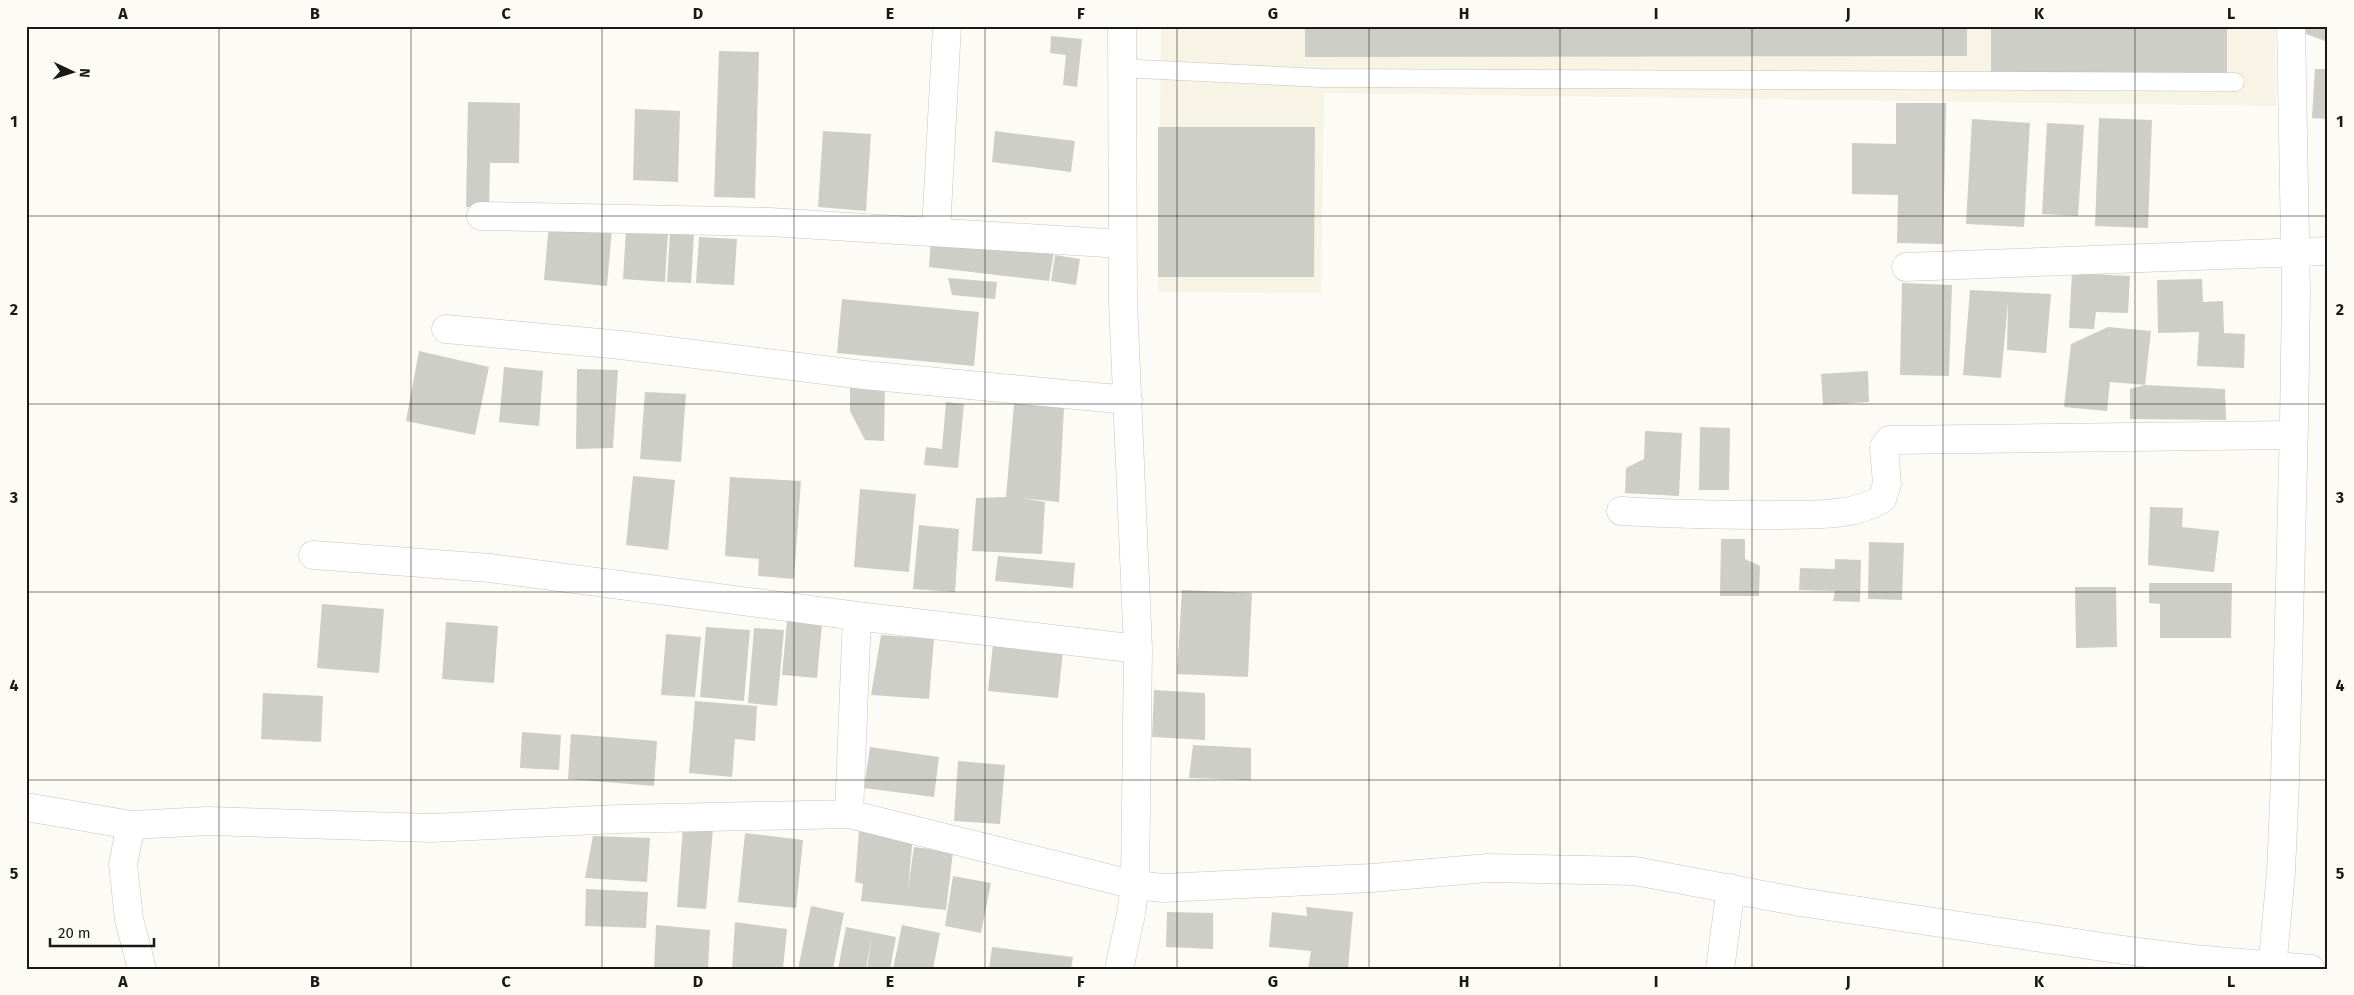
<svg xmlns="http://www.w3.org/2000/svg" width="2354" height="995" viewBox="0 0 2354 995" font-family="'Fira Sans',sans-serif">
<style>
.built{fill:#f7f3e5}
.building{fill:#cdcec7}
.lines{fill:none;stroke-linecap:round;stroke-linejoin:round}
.service-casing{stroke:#c6c4be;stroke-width:19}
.minor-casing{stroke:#c6c4be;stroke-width:29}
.service{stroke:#fff;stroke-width:18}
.minor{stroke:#fff;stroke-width:28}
.grid{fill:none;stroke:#1a1917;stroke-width:1;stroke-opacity:0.55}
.neatline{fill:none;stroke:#1a1917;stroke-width:2}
.grid-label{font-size:16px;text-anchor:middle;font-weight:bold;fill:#1a1917}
</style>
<rect width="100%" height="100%" fill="#fdfbf5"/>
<path class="built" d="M1161 26H2275L2276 106 1324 93 1321 293 1158 292Z"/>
<path class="building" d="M1305 26H1967V56L1305 57Z
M1991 26H2227V73L1991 75Z
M2305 26H2328V42L2306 34Z
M1051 36 1082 39 1077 87 1063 85 1066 55 1050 53Z
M719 51 759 52 755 198 714 197Z
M2315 69H2328V119L2312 118Z
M468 102 520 103 519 163H490L489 208 466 207Z
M1896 103H1946L1943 244 1897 243 1898 195 1852 194V143L1896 144Z
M635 109 680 111 678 182 633 180Z
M2099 118 2152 120 2148 228 2095 226Z
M1972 119 2030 123 2024 227 1966 224Z
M2047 123 2084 125 2078 216 2042 214Z
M1158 127H1315L1314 277H1158Z
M823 131 871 134 866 211 818 207Z
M995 131 1075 141 1071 172 992 162Z
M549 222 612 228 607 286 544 280Z
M626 230 668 232 665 282 623 279Z
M670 233 694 234 691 283 667 282Z
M699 237 737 239 734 285 696 283Z
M931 239 1054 252 1049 281 929 267Z
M1055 255 1080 259 1076 285 1051 281Z
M2072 273 2130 276 2128 313 2096 312 2094 329 2069 328Z
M948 278 997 282 995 299 952 295Z
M2202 279 2203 302 2223 301 2224 333 2245 334 2244 368 2197 366 2199 332 2158 333 2157 280Z
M1902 283 1952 285 1949 376 1900 375Z
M1970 290 2051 294 2046 353 2007 350 2008 302 2001 378 1963 375Z
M842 299 979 312 974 366 837 353Z
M2108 327 2151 331 2145 385 2225 389 2226 420 2130 419V389L2145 385 2110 382 2107 411 2064 407 2071 344Z
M419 351 489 367 475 435 406 421Z
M504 367 543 371 539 426 499 422Z
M577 369 618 370 613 448 576 449Z
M1868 371 1869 402 1823 405 1821 374Z
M850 385H885L884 441 865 440 850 411Z
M645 392 686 394 681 462 640 459Z
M946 402 964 404 958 468 924 465 926 447 942 449Z
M1014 404 1064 407 1059 502 1021 498 1045 502 1042 554 972 551 976 498 1006 497Z
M1700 427 1730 428 1729 490H1699Z
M1645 431 1682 433 1679 496 1625 493 1626 468 1644 459Z
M633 476 675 480 668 550 626 545Z
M730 477 801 481 794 579 758 576 759 559 725 556Z
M860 489 916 494 909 572 854 567Z
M2150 507 2183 508 2182 527 2219 531 2214 572 2148 565Z
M919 525 959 529 955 592 913 589Z
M1721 539H1745V559L1760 566 1759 596H1720Z
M1869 542 1904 543 1902 600 1868 599Z
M998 556 1075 563 1073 588 995 581Z
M1835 559 1861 560 1860 602 1833 601 1835 591 1799 590 1800 568 1835 569Z
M2149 583H2232L2231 638H2160V604L2149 603Z
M2075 587H2116L2117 647 2076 648Z
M1182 590 1252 593 1248 677 1177 674Z
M322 604 384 609 379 673 317 668Z
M788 610 823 613 817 678 782 675Z
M446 622 498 626 494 683 442 679Z
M706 627 750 630 744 701 700 697Z
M754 628 784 630 777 706 748 703Z
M666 634 701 637 695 697 661 695Z
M881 635 934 639 929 699 871 695Z
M994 635 1064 642 1058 698 988 691Z
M1154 690 1205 693V740L1152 737Z
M263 693 323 696 321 742 261 739Z
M695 701 757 706 755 741 735 739 732 777 689 773Z
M522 732 561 735 559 770 520 768Z
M571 734 657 741 654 786 568 779Z
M1193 745 1251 748V780L1189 778Z
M870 747 939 757 934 797 864 788Z
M958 761 1005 765 1000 824 954 821Z
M683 826 713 829 706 909 677 907Z
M859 830 913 835 908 889 914 847 953 852 946 910 861 901 863 884 855 882Z
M745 833 803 840 796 908 738 902Z
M593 836 650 838 647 882 585 878Z
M953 876 991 883 981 933 945 926Z
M586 889 648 892 646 928 585 926Z
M811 906 844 913 833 969H798Z
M1306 907 1353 912 1348 969H1308L1311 951 1269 947 1272 912 1307 916Z
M1167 912 1213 913V949L1166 947Z
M735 922 787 929 783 969H732Z
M656 925 710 930 708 969H654Z
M902 925 940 933 933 969H893Z
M846 927 896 937 890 969H867L872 936 866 969H838Z
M992 947 1073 957 1071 969H989Z"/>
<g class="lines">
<defs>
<path id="service" d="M1122 65 1138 69 1321 78 2235 82"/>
<path id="minor" d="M481 216 770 222 1122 244
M936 231 947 26
M1906 267 2328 251
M446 329 621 345 864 375 1128 400
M1621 511C1672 514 1723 515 1774 515 1809 514 1851 518 1882 499L1887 484 1884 447 1889 440 2293 435
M313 555 490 568 857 616 1138 649
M26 807 131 825 208 821 432 828 619 819 849 814 1135 885 1163 888 1372 878 1488 868 1635 871 1800 902 2116 949 2194 959 2311 969
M849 814 857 616
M131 825 123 864 129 919 142 969
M1119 969 1131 914 1135 885 1138 649 1123 302 1122 26
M1720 969 1731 888
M2272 969 2281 872 2285 780 2294 424 2296 293 2291 26"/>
</defs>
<use href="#service" class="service-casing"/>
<use href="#minor" class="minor-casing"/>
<use href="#service" class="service"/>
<use href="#minor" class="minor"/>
</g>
<path class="grid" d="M219 26V969M411 26V969M602 26V969M794 26V969M985 26V969M1177 26V969M1369 26V969M1560 26V969M1752 26V969M1943 26V969M2135 26V969M26 216H2328M26 404H2328M26 592H2328M26 780H2328"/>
<rect width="2354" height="995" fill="none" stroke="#fdfbf5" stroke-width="55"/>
<g transform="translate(72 72) rotate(94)" stroke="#fdfbf5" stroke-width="4" paint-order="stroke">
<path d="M0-4L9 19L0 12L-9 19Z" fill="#1a1917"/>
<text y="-8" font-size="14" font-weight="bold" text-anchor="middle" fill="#1a1917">N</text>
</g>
<path d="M50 938v8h104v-8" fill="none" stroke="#1a1917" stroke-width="2.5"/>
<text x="58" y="938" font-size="15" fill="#1a1917" stroke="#fdfbf5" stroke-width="4" paint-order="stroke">20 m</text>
<rect x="28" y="28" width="2298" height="940" class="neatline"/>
<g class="grid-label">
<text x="123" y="19">A</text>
<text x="315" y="19">B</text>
<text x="506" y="19">C</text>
<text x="698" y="19">D</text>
<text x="890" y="19">E</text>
<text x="1081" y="19">F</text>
<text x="1273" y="19">G</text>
<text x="1464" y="19">H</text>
<text x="1656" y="19">I</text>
<text x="1848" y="19">J</text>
<text x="2039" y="19">K</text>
<text x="2231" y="19">L</text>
<text x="14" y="127">1</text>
<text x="2340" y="127">1</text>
<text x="14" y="315">2</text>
<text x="2340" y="315">2</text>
<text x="14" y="503">3</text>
<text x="2340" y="503">3</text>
<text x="14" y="691">4</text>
<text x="2340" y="691">4</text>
<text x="14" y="879">5</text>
<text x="2340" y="879">5</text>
<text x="123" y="987">A</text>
<text x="315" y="987">B</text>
<text x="506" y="987">C</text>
<text x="698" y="987">D</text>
<text x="890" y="987">E</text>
<text x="1081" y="987">F</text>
<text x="1273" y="987">G</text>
<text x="1464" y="987">H</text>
<text x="1656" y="987">I</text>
<text x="1848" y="987">J</text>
<text x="2039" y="987">K</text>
<text x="2231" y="987">L</text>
</g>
</svg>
